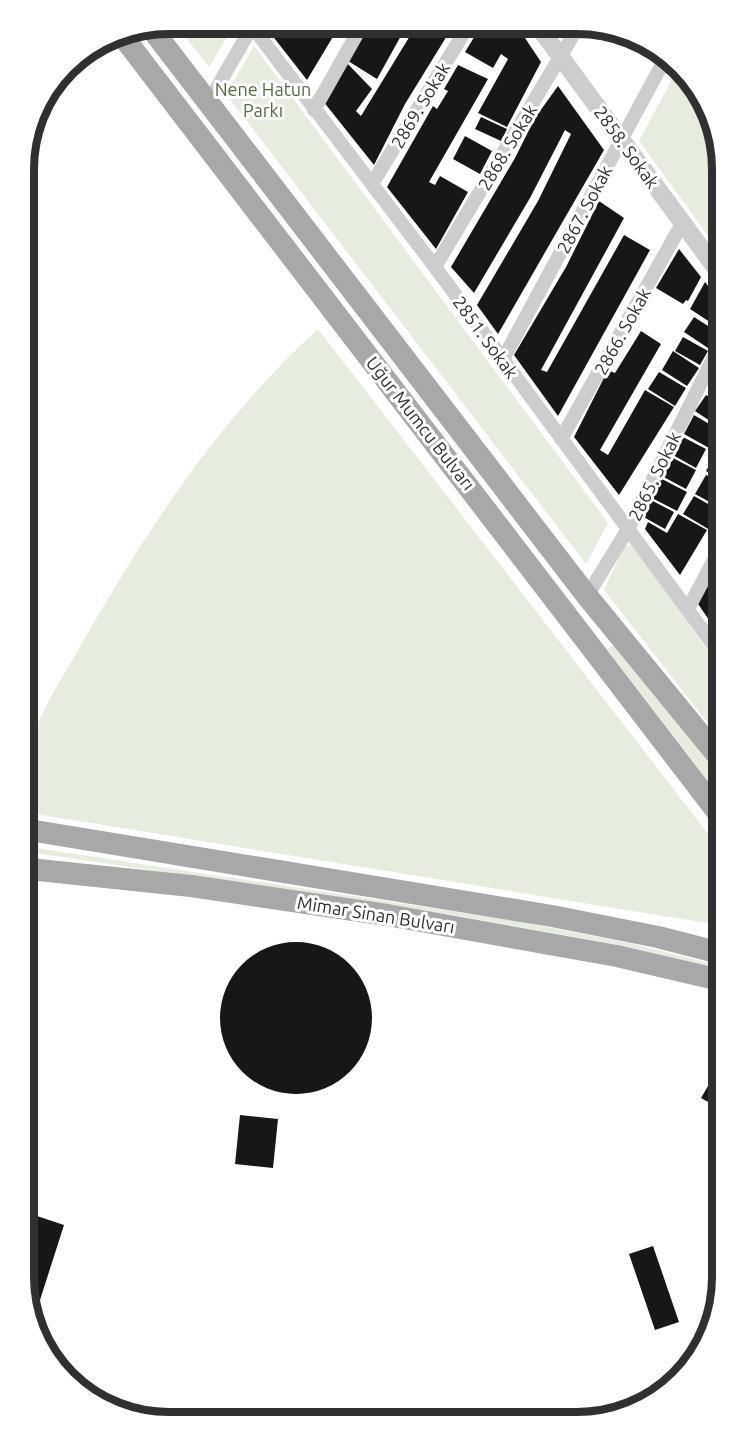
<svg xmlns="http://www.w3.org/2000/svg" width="746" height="1447" viewBox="0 0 746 1447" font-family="Ubuntu,sans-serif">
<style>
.green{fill:#e6eddf}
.building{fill:#171717}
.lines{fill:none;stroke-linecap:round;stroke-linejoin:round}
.minor{stroke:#cdcdcd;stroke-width:14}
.tertiary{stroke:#cdcdcd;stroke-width:18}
.primary{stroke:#a8a8a8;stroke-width:22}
.labels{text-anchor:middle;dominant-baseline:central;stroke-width:6;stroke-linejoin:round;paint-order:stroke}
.park-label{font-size:18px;fill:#536c3d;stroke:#fff}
.street-label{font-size:18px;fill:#303030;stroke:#fff}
.rim{fill:none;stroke:#303030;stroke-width:8}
</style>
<rect width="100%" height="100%" fill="#fff"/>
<path class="green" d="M175 24H235L209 67Z
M254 46 608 523 586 564 226 94Z
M678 68 714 123 715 245 639 141Z
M318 329 719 848V925L29 813C29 794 26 773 29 754 33 722 61 680 77 652 145 533 216 422 318 329Z
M633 545 718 665V736L604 590 624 547Z
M613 645 718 773 719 795 607 649Z
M29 847 517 921 634 944 720 966V969L625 946 458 916 29 852Z"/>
<path class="building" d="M264 25H293L291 29 294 32 299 25H340L307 80Z
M365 25H407L377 79 348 61Z
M416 26H453L405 104 374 165 323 101 346 62 372 89 356 111 361 116Z
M476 26H517L541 62 507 127 478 113 508 59 501 54 493 68 465 52 476 34 472 33Z
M458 65 488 79 429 182 435 185 440 176 468 192 436 249 387 187 433 106 437 109 448 91 444 89Z
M558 86 604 150 498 334 477 305 538 201 571 134 565 130 530 198 474 293 451 267 515 158 535 118Z
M481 117 507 129 501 141 475 129Z
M465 136 492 151 480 174 453 159Z
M599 201 624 218 541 370 547 372 624 235 650 250 558 416 514 355 566 267Z
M679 249 701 277 688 301 686 300 683 304 656 288Z
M705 282 715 295 716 326 690 309Z
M694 317 716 331 708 348 684 332Z
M641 331 661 344 600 450 608 455 645 390 674 407 619 495 574 437 608 370 615 373Z
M683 337 708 351 700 365 675 351Z
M673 351 699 368 687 386 662 370Z
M659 372 686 388 675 406 648 389Z
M706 395 716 401V425L695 411Z
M694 415 716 428V434L709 448 684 434Z
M681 436 706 449 696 468 671 454Z
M716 453V454L717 477 706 471Z
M671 457 696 470 686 489 660 475Z
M706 475 717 481V506L695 494Z
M660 478 687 492 677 511 650 497Z
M694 496 717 509V518L710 530 683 514Z
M649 499 674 512 665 529 640 515Z
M678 514 707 530 680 575 645 529 648 522 667 533Z
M708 581 717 586 718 633 696 601Z
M220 1018a76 76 0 1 1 152 0a76 76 0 1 1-152 0Z
M718 1069 720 1070 721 1109 701 1098Z
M240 1115 278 1119 273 1168 235 1164Z
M31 1214 64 1225 32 1325V1324Z
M653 1246 679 1322 655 1330 629 1254Z"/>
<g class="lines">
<path class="minor" d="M251 25 435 267 718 651
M208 103 253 25
M314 110 362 25
M372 184 468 26
M435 267 578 27
M502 361 666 57
M561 439 683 222
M587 596 628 529 716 353
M688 609 717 554"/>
<path class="tertiary" d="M538 26 715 267"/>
<path class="primary" d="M151 28 587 596 718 756
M121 34 719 814
M29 830 552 916 658 937 720 953
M29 869 191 886 387 915 617 956 720 980"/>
</g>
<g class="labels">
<g class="park-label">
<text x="263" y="89">Nene Hatun<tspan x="263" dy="21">Parkı</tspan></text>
</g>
<g class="street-label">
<text transform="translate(420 105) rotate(-59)">2869. Sokak</text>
<text transform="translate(507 147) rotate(-59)">2868. Sokak</text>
<text transform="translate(627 147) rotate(54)">2858. Sokak</text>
<text transform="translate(584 209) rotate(-62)">2867. Sokak</text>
<text transform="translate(622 331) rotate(-61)">2866. Sokak</text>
<text transform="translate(486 337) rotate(54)">2851. Sokak</text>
<text transform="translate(421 423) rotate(52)">Uğur Mumcu Bulvarı</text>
<text transform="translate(654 476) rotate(-64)">2865. Sokak</text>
<text transform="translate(376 914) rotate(9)">Mimar Sinan Bulvarı</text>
</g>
</g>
<path d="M0 0H746V1447H0ZM169 34H577A135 135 0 0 1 712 169V1277A135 135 0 0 1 577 1412H169A135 135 0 0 1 34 1277V169A135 135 0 0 1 169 34Z" fill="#fff" fill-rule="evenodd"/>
<path class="rim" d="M169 34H577A135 135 0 0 1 712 169V1277A135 135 0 0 1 577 1412H169A135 135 0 0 1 34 1277V169A135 135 0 0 1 169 34Z"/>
</svg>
